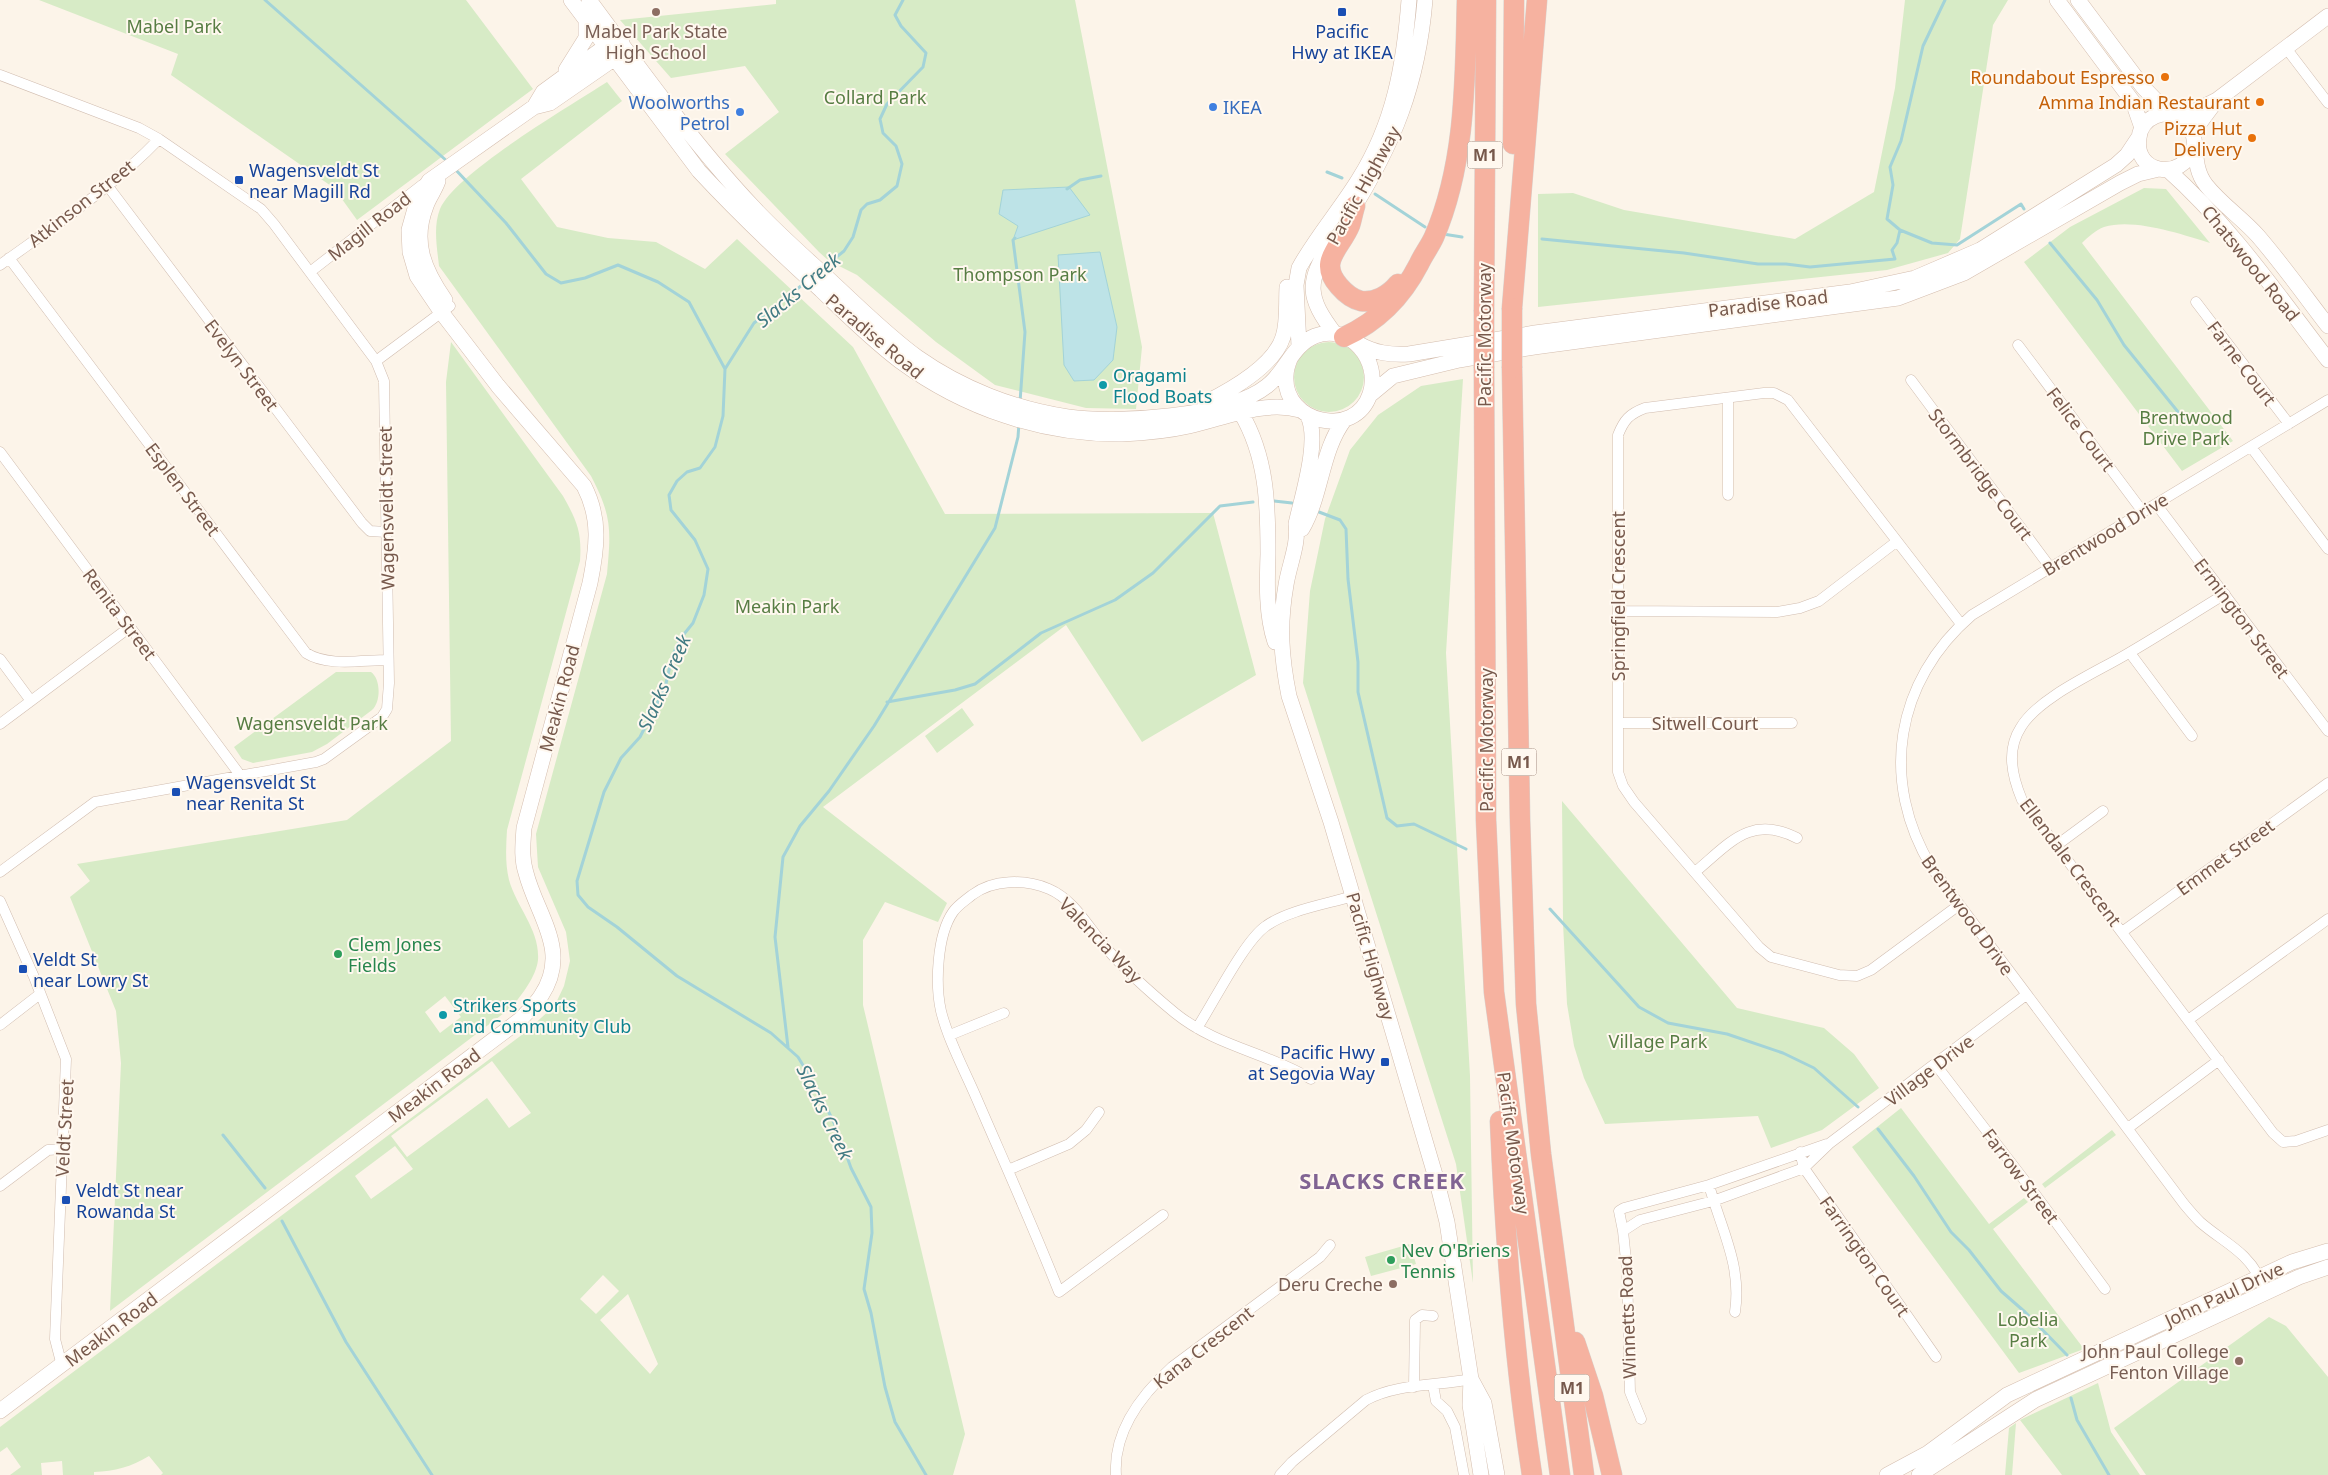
<svg xmlns="http://www.w3.org/2000/svg" width="2328" height="1475" viewBox="0 0 2328 1475" font-family="'Noto Sans',sans-serif">
<style>
.green{fill:#d7ebc6;fill-rule:evenodd}
.water{fill:#bde3e7;stroke:#a3d3d8}
.lines{fill:none;stroke-linecap:round;stroke-linejoin:round}
.stream{stroke:#a3d3d8;stroke-width:3}
.street-casing{stroke:#d1bdb0;stroke-width:11}
.secondary-casing{stroke:#d4bdae;stroke-width:16}
.highway-casing{stroke:#d9d1cd;stroke-width:21}
.street{stroke:#fff;stroke-width:10}
.secondary{stroke:#fff;stroke-width:15}
.highway{stroke:#f6b2a0;stroke-width:20}
.highway-bridge-casing{stroke:#d9d1cd;stroke-width:21;stroke-linecap:butt}
.highway-bridge{stroke:#f6b2a0;stroke-width:20}
.education-dot{fill:#8d6e63;stroke:#fff8ef;stroke-width:2}
.transit-dot{fill:#1a4fb4;stroke:#fff8ef;stroke-width:2}
.food-dot{fill:#e8710a;stroke:#fff8ef;stroke-width:2}
.shop-dot{fill:#3f7fe0;stroke:#fff8ef;stroke-width:2}
.culture-dot{fill:#0f9aa8;stroke:#fff8ef;stroke-width:2}
.leisure-dot{fill:#2e9e5b;stroke:#fff8ef;stroke-width:2}
.labels{text-anchor:middle;dominant-baseline:central;stroke-width:4;stroke-linejoin:round;paint-order:stroke}
.shield{fill:#fff8ef;stroke:#a0897d;stroke-width:1}
.shield-label{font-size:16px;font-weight:bold;fill:#77594c}
.park-label{font-size:18px;fill:#577d43;stroke:#fff8ef}
.education-label{font-size:18px;fill:#785e54;stroke:#fff8ef;text-anchor:end}
.transit-label{font-size:18px;fill:#164399;stroke:#fff8ef;text-anchor:start}
.food-label{font-size:18px;fill:#c56008;stroke:#fff8ef;text-anchor:end}
.shop-label{font-size:18px;fill:#366cbe;stroke:#fff8ef;text-anchor:end}
.street-label{font-size:18px;fill:#77594c;stroke:#fff8ef}
.culture-label{font-size:18px;fill:#0d838f;stroke:#fff8ef;text-anchor:start}
.leisure-label{font-size:18px;fill:#27864d;stroke:#fff8ef;text-anchor:start}
.water-label{font-size:19px;font-style:italic;fill:#427b83;stroke:#fff8ef}
.district-label{font-size:22px;font-weight:bold;letter-spacing:1px;fill:#816493;stroke:#fff8ef}
</style>
<rect width="100%" height="100%" fill="#fcf4e9"/>
<path class="green" d="M39 0H466L533 89 357 220 334 188 171 75 178 54Z
M776 0H1075L1142 347 1136 409 1086 408 995 385 936 342 857 275 829 261 819 252 725 154 779 112 745 66 671 78 620 20 776 4Z
M1905 0H2008L1993 25 1960 239 1948 253 1887 270 1538 307V194L1573 193 1624 210 1795 239 1874 192 1895 88Z
M607 82 622 101 521 179 557 227 608 238 656 242 705 269 737 239 853 347 945 514 1213 513 1256 675 1142 742 1066 625 823 807 947 903 938 922 885 902 863 940V1005L965 1434 953 1475H161L163 1473 149 1456C131 1467 115 1471 94 1472V1475H63L62 1461 41 1463 42 1475H10L21 1467 7 1447 0 1452V1427L527 1031 555 1005 564 986 570 961 566 932 538 867 536 834 607 574C611 530 612 516 591 476L439 266C437 247 433 227 440 209 455 173 570 106 607 82ZM492 1061 531 1113 509 1128 487 1098 407 1157 391 1136ZM395 1146 413 1169 371 1199 355 1176ZM603 1275 619 1291 596 1314 580 1299ZM628 1294 658 1364 650 1374 600 1320Z
M2144 188 2166 189 2210 243C2180 234 2134 218 2104 227 2096 230 2087 238 2082 243L2233 441 2182 471 2024 262 2070 227Z
M451 342 563 496C577 521 582 532 580 561L507 830C506 847 505 863 509 880 517 908 540 930 538 960 536 977 522 994 512 1007L110 1311 121 1063 116 1011 70 897 90 881 77 864 347 820 451 741 446 382ZM445 996 461 1017 440 1033 425 1012Z
M1294 377a35 35 0 1 1 70 0a35 35 0 1 1-70 0Z
M1463 379 1446 653 1470 1076 1473 1283 1456 1164 1303 683 1310 591 1325 519 1350 450 1378 415 1421 386Z
M336 672H371C381 679 381 702 372 710L327 744 312 752 253 763 242 759 234 747Z
M962 708 974 725 937 753 925 736Z
M1562 801 1737 1008 1824 1028 1854 1054 1879 1088 1822 1130 1771 1148 1758 1116 1605 1124 1584 1078 1574 1046 1567 1004 1563 923Z
M1901 1108 1989 1224 2024 1198 2028 1202 1993 1229 2084 1349 2019 1373 1852 1147Z
M2112 1130 2116 1135 2045 1188 2042 1184Z
M1410 1244 1416 1264 1371 1276 1365 1257Z
M2269 1317 2286 1326 2328 1377V1475H2146L2114 1428Z
M2098 1383 2111 1432 2140 1475H2062L2020 1420Z
M2016 1423 2012 1475H2005L2009 1428Z"/>
<path class="water" d="M1069 187 1090 215 1013 240 1018 226 999 214 1003 190Z
M1100 252 1117 327 1113 360 1094 380 1074 381 1064 365 1058 255Z"/>
<g class="lines">
<path class="stream" d="M265 0 448 162
M454 168 506 223 546 274 561 283 585 278 618 265 658 282 689 302 725 369
M1327 172 1342 178
M1067 189 1080 180 1101 176
M1375 194 1425 227
M1900 230 1932 243 1957 245 2021 204 2024 209
M1443 234 1462 237
M1015 238 1013 240 1025 332 1020 402
M1542 239 1684 253 1758 264H1786L1810 267 1895 259 1892 250 1897 243 1900 230 1887 219 1893 185 1890 167 1901 141 1923 46 1945 0
M2050 243 2097 300 2124 345 2187 423
M823 268 844 251 853 237 861 210 867 204 880 200 897 186 902 164 896 146 883 133 880 119 887 104 923 67 926 53 901 26 895 15 903 0
M806 282 754 323 747 334 725 369 723 416 715 447 700 468 687 472 677 481 669 495 671 510 695 540 708 569 704 595 693 623 680 639 672 657 665 688 640 737 621 758 604 792 577 881 578 895 588 907 617 927 677 976 771 1033 798 1057 818 1090 837 1129 851 1168 871 1207 872 1233 864 1289 871 1313 885 1387 895 1422 926 1475
M1274 501 1292 503
M1319 512 1340 520 1346 529 1348 579 1358 662V692L1387 818 1397 826 1414 824 1466 849
M887 702 955 690 975 684 1041 633 1115 600 1153 573 1220 506 1253 502
M1550 909 1639 1007 1668 1023 1727 1034 1783 1053 1814 1068 1858 1107
M788 1047 775 937 783 857 800 826 829 791 874 726 995 528 1018 437 1019 423
M1878 1129 1914 1176 1951 1232 1969 1250 2001 1291 2025 1312 2067 1355
M223 1135 265 1188
M282 1221 346 1342 432 1475
M2071 1398 2077 1420 2109 1475"/>
<defs>
<path id="street" d="M2286 48 2328 103
M0 75 139 128 159 139 261 209 274 224 376 361 384 381 389 683 387 709 382 717 324 759 316 762 95 802 0 872
M107 185 362 523 370 531 386 532
M9 258 306 653C328 667 362 660 388 660
M0 265C54 226 113 187 159 139
M310 272 422 185
M2196 302 2289 424
M2018 345 2143 512
M376 361 450 306
M1911 380 2050 567
M2251 447 2328 549
M0 452 240 775
M1728 495V398
M2156 504 2328 731
M2225 594C2192 614 2160 635 2127 654 2097 672 2039 697 2021 727 2006 750 2012 776 2022 800L2273 1133 2283 1142 2296 1141 2328 1130
M1618 611 1777 612 1800 608 1819 601 1896 542
M2130 653 2192 736
M0 659 31 701
M1618 723H1792
M0 724 130 627
M2057 845 2103 811
M1695 872C1729 844 1750 814 1797 838
M0 901 34 977 66 1059 55 1339 62 1366
M1959 905 1871 970 1857 976 1839 975 1771 957 1759 947 1634 802 1623 786 1618 772V435C1624 420 1629 414 1645 408L1764 393H1774L1788 400 1961 624
M2122 932 2328 783
M2188 1020 2328 919
M0 1025 40 994
M1197 1028C1213 1004 1244 941 1266 926 1288 910 1327 904 1353 896
M950 1035 1004 1013
M1936 1065 2035 1194 2105 1289
M2128 1128 2219 1060
M1800 1152 1804 1168 1936 1357
M1008 1170 1069 1144 1086 1130 1099 1112
M1709 1185C1721 1229 1742 1265 1735 1312
M0 1186 48 1150 62 1149
M1163 1215 1059 1292C1033 1226 1004 1162 976 1097 964 1069 948 1040 941 1011 935 984 937 935 953 912 958 905 966 900 972 895 993 879 1025 879 1049 889 1075 900 1089 929 1107 949 1127 972 1152 994 1175 1013 1217 1047 1266 1052 1311 1079
M1623 1231 1640 1220 1713 1201 1804 1168 1830 1143 2026 995
M2262 1283C2248 1251 2224 1243 2200 1222 2194 1216 2189 1210 2184 1204L1932 868C1879 781 1895 681 1972 615L2328 400
M1433 1385 1436 1401 1447 1411 1455 1427 1464 1475
M1414 1387 1415 1320 1422 1315 1433 1316
M1641 1419 1630 1392 1627 1270 1623 1231 1619 1211 1624 1208 1709 1185 1827 1144
M1116 1475C1113 1431 1141 1395 1172 1367L1320 1257 1330 1245
M1280 1475 1292 1462 1366 1400C1398 1383 1437 1386 1471 1379"/>
<path id="secondary" d="M571 0 699 171C738 213 779 252 821 290 846 314 872 340 900 361 964 408 1042 435 1122 434 1144 433 1167 431 1189 426 1225 418 1264 400 1300 410
M589 0C641 70 693 143 753 207 778 234 806 258 833 283 860 308 887 335 917 357 961 388 1014 409 1068 417 1116 424 1228 417 1267 386 1286 372 1292 345 1315 336 1350 323 1381 360 1370 394 1355 440 1283 423 1286 376 1286 371 1288 364 1290 359
M2057 0 2133 102 2142 128
M2078 0 2143 87 2169 114
M566 70 586 38V19
M534 107 543 92 606 46 615 44
M2181 118 2217 100 2328 16
M2193 132 2216 101
M2194 147C2182 183 2133 173 2139 138 2141 117 2166 107 2183 119 2203 134 2188 162 2206 185 2221 204 2242 218 2258 236 2283 265 2305 296 2328 326
M2168 170C2230 225 2278 295 2328 360
M438 181C435 190 429 197 426 206 412 242 424 270 445 300
M1349 215C1394 144 1418 84 1425 0
M1331 243C1306 283 1307 297 1335 334
M1359 344C1375 353 1390 355 1409 354L1535 333 1850 292 1915 278 1980 250 2116 165 2127 155 2139 137
M1299 346 1296 285 1299 268C1316 237 1340 210 1359 179 1394 123 1404 65 1409 0
M1370 395 1393 376 1459 360 1534 347 1898 298 1964 273 2120 183 2138 174 2159 169
M1205 403C1231 390 1274 366 1283 337 1288 322 1286 304 1287 287
M1241 413C1267 457 1268 505 1268 554 1267 583 1266 615 1275 642
M1308 416C1320 441 1302 496 1296 524 1299 544 1289 565 1286 585 1279 625 1281 656 1289 696L1331 822 1436 1178 1447 1222 1471 1379 1470 1405 1481 1475
M1302 529C1322 495 1321 450 1345 419
M1471 1379 1484 1403 1497 1475
M0 1411 521 1019C527 1012 536 1004 541 996 571 951 537 916 526 873 521 858 523 843 524 828L590 583C597 548 601 519 584 486L498 386 442 313 417 276 410 252 409 230 418 198 429 181 534 107 550 103 615 58 622 43
M1887 1475 1928 1453 2007 1395 2292 1262 2328 1251
M1919 1475 2035 1400 2299 1277 2328 1267"/>
<path id="highway" d="M1513 144 1514 0
M1355 206C1353 212 1352 219 1350 225 1341 248 1317 261 1339 286 1345 293 1352 299 1361 301 1375 303 1389 295 1398 284
M1512 308 1537 0
M1484 310 1486 0
M1344 337C1379 321 1402 297 1419 264 1423 255 1430 246 1434 237 1466 163 1465 79 1467 0
M1484 368 1486 820 1494 992 1560 1475
M1512 368 1520 821 1526 1004 1541 1154 1584 1475
M1500 1121C1505 1239 1514 1358 1532 1475
M1575 1342 1593 1396 1612 1475"/>
</defs>
<use href="#street" class="street-casing"/>
<use href="#secondary" class="secondary-casing"/>
<use href="#highway" class="highway-casing"/>
<use href="#street" class="street"/>
<use href="#secondary" class="secondary"/>
<use href="#highway" class="highway"/>
<defs>
<path id="highway-bridge" d="M1512 308V368
M1484 368V310"/>
</defs>
<use href="#highway-bridge" class="highway-bridge-casing"/>
<use href="#highway-bridge" class="highway-bridge"/>
</g>
<g class="education-dot">
<circle cx="656" cy="12" r="5"/>
<circle cx="1393" cy="1284" r="5"/>
<circle cx="2239" cy="1361" r="5"/>
</g>
<g class="transit-dot">
<rect x="1337" y="7" width="10" height="10" rx="2.5"/>
<rect x="234" y="175" width="10" height="10" rx="2.5"/>
<rect x="171" y="787" width="10" height="10" rx="2.5"/>
<rect x="18" y="964" width="10" height="10" rx="2.5"/>
<rect x="1380" y="1057" width="10" height="10" rx="2.5"/>
<rect x="61" y="1195" width="10" height="10" rx="2.5"/>
</g>
<g class="food-dot">
<circle cx="2165" cy="77" r="5"/>
<circle cx="2260" cy="102" r="5"/>
<circle cx="2252" cy="138" r="5"/>
</g>
<g class="shop-dot">
<circle cx="1213" cy="107" r="5"/>
<circle cx="740" cy="112" r="5"/>
</g>
<g class="culture-dot">
<circle cx="1103" cy="385" r="5"/>
<circle cx="443" cy="1015" r="5"/>
</g>
<g class="leisure-dot">
<circle cx="338" cy="954" r="5"/>
<circle cx="1391" cy="1260" r="5"/>
</g>
<g class="labels">
<g class="shield">
<rect x="1467.5" y="141.5" width="35" height="27" rx="4"/>
<rect x="1501.5" y="748.5" width="35" height="27" rx="4"/>
<rect x="1554.5" y="1374.5" width="35" height="27" rx="4"/>
</g>
<g class="shield-label">
<text x="1485" y="155">M1</text>
<text x="1519" y="762">M1</text>
<text x="1572" y="1388">M1</text>
</g>
<g class="park-label">
<text x="174" y="26">Mabel Park</text>
<text x="875" y="97">Collard Park</text>
<text x="1020" y="274">Thompson Park</text>
<text x="2186" y="417">Brentwood<tspan x="2186" dy="21">Drive Park</tspan></text>
<text x="787" y="606">Meakin Park</text>
<text x="312" y="723">Wagensveldt Park</text>
<text x="1658" y="1041">Village Park</text>
<text x="2028" y="1319">Lobelia<tspan x="2028" dy="21">Park</tspan></text>
</g>
<g class="education-label">
<text x="656" y="31" text-anchor="middle">Mabel Park State<tspan x="656" dy="21">High School</tspan></text>
<text x="1383" y="1284">Deru Creche</text>
<text x="2229" y="1351">John Paul College<tspan x="2229" dy="21">Fenton Village</tspan></text>
</g>
<g class="transit-label">
<text x="1342" y="31" text-anchor="middle">Pacific<tspan x="1342" dy="21">Hwy at IKEA</tspan></text>
<text x="249" y="170">Wagensveldt St<tspan x="249" dy="21">near Magill Rd</tspan></text>
<text x="186" y="782">Wagensveldt St<tspan x="186" dy="21">near Renita St</tspan></text>
<text x="33" y="959">Veldt St<tspan x="33" dy="21">near Lowry St</tspan></text>
<text x="1375" y="1052" text-anchor="end">Pacific Hwy<tspan x="1375" dy="21">at Segovia Way</tspan></text>
<text x="76" y="1190">Veldt St near<tspan x="76" dy="21">Rowanda St</tspan></text>
</g>
<g class="food-label">
<text x="2155" y="77">Roundabout Espresso</text>
<text x="2250" y="102">Amma Indian Restaurant</text>
<text x="2242" y="128">Pizza Hut<tspan x="2242" dy="21">Delivery</tspan></text>
</g>
<g class="shop-label">
<text x="730" y="102">Woolworths<tspan x="730" dy="21">Petrol</tspan></text>
<text x="1223" y="107" text-anchor="start">IKEA</text>
</g>
<g class="street-label">
<text transform="translate(1363 185) rotate(-61)">Pacific Highway</text>
<text transform="translate(81 203) rotate(-38)">Atkinson Street</text>
<text transform="translate(369 226) rotate(-38)">Magill Road</text>
<text transform="translate(2251 263) rotate(51)">Chatswood Road</text>
<text transform="translate(1768 303) rotate(-7)">Paradise Road</text>
<text transform="translate(1484 335) rotate(-90)">Pacific Motorway</text>
<text transform="translate(875 336) rotate(40)">Paradise Road</text>
<text transform="translate(2242 363) rotate(53)">Farne Court</text>
<text transform="translate(242 365) rotate(53)">Evelyn Street</text>
<text transform="translate(2081 429) rotate(53)">Felice Court</text>
<text transform="translate(1981 474) rotate(53)">Stormbridge Court</text>
<text transform="translate(183 489) rotate(53)">Esplen Street</text>
<text transform="translate(386 508) rotate(-91)">Wagensveldt Street</text>
<text transform="translate(2105 534) rotate(-31)">Brentwood Drive</text>
<text transform="translate(1618 596) rotate(-90)">Springfield Crescent</text>
<text transform="translate(120 614) rotate(53)">Renita Street</text>
<text transform="translate(2242 618) rotate(53)">Ermington Street</text>
<text transform="translate(559 698) rotate(-75)">Meakin Road</text>
<text x="1705" y="723">Sitwell Court</text>
<text transform="translate(1486 740) rotate(-90)">Pacific Motorway</text>
<text transform="translate(2225 857) rotate(-36)">Emmet Street</text>
<text transform="translate(2071 862) rotate(53)">Ellendale Crescent</text>
<text transform="translate(1968 915) rotate(54)">Brentwood Drive</text>
<text transform="translate(1101 940) rotate(46)">Valencia Way</text>
<text transform="translate(1371 956) rotate(74)">Pacific Highway</text>
<text transform="translate(1929 1070) rotate(-37)">Village Drive</text>
<text transform="translate(434 1085) rotate(-37)">Meakin Road</text>
<text transform="translate(64 1128) rotate(-87)">Veldt Street</text>
<text transform="translate(1514 1143) rotate(82)">Pacific Motorway</text>
<text transform="translate(2021 1176) rotate(53)">Farrow Street</text>
<text transform="translate(1865 1256) rotate(55)">Farrington Court</text>
<text transform="translate(2224 1294) rotate(-25)">John Paul Drive</text>
<text transform="translate(1627 1317) rotate(-92)">Winnetts Road</text>
<text transform="translate(111 1329) rotate(-37)">Meakin Road</text>
<text transform="translate(1203 1347) rotate(-38)">Kana Crescent</text>
</g>
<g class="culture-label">
<text x="1113" y="375">Oragami<tspan x="1113" dy="21">Flood Boats</tspan></text>
<text x="453" y="1005">Strikers Sports<tspan x="453" dy="21">and Community Club</tspan></text>
</g>
<g class="leisure-label">
<text x="348" y="944">Clem Jones<tspan x="348" dy="21">Fields</tspan></text>
<text x="1401" y="1250">Nev O'Briens<tspan x="1401" dy="21">Tennis</tspan></text>
</g>
<g class="water-label">
<text transform="translate(798 290) rotate(-40)">Slacks Creek</text>
<text transform="translate(664 683) rotate(-66)">Slacks Creek</text>
<text transform="translate(825 1112) rotate(64)">Slacks Creek</text>
</g>
<g class="district-label">
<text x="1382" y="1180">SLACKS CREEK</text>
</g>
</g>
</svg>
